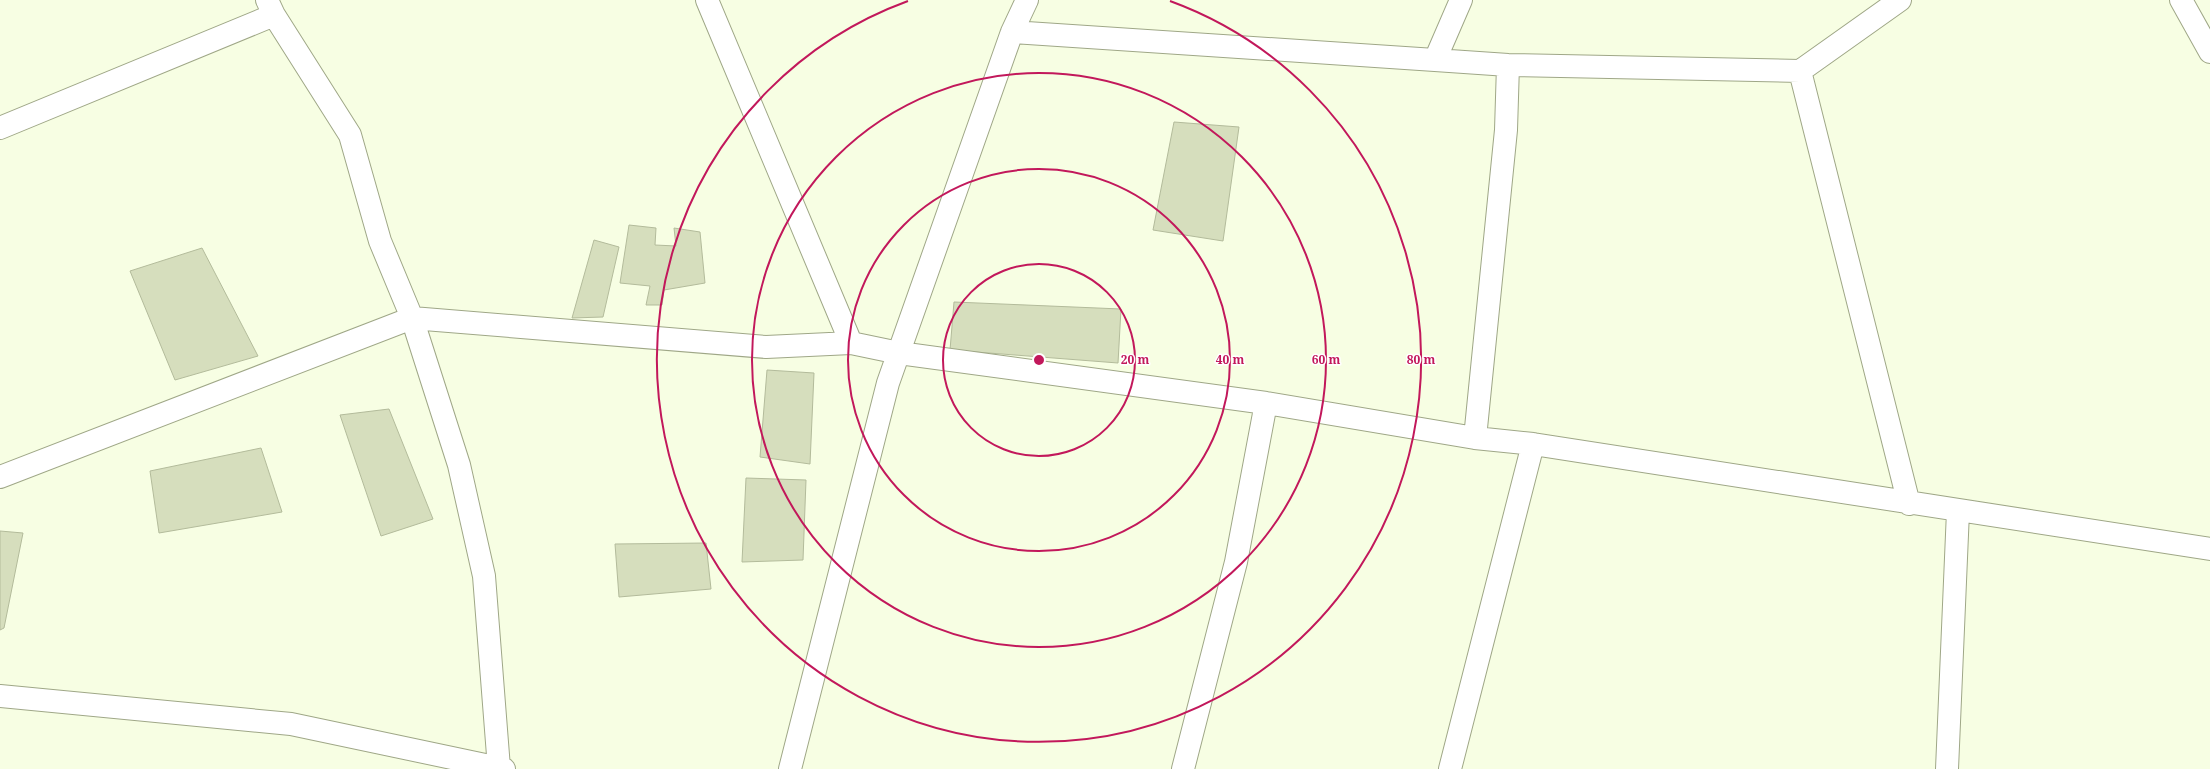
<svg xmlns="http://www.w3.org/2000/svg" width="2210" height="769" viewBox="0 0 2210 769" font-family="'Noto Serif',serif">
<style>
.building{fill:#d6debd;stroke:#b3bb9b}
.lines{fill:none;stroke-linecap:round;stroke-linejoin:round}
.street-casing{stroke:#9fa787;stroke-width:24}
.street{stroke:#fff;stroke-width:22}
.ring{fill:none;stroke:#c2185b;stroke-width:2}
.centre{fill:#c2185b;stroke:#fff;stroke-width:2}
.ring-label{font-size:12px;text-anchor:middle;font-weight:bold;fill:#c2185b;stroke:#fff;stroke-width:3;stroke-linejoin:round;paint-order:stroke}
</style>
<rect width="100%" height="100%" fill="#f7fee3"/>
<path class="building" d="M1174 122 1239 127 1223 241 1153 230Z
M629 225 656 228 655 245 676 246 674 228 700 232 705 283 664 290 662 305H646L650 286 620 283Z
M594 240 619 247 603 317 572 318Z
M202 248 258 356 175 380 130 271Z
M954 302 1121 309 1118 363 950 350Z
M767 370 814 373 810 464 760 457Z
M389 409 433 519 381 536 340 415Z
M261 448 282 512 159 533 150 471Z
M746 478 806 480 803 560 742 562Z
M0 531 23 533 4 628 0 630Z
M706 543 711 589 619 597 615 544Z"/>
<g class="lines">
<defs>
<path id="street" d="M267 0 274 15 350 135 380 241 412 318 459 465 484 576 499 768
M707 0 851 343 899 353 1266 403 1475 438 1533 444 2210 549
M2181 0 2210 52
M1012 32 1435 60 1461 0
M1435 60 1508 65 1800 71 1900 0
M1800 71 1909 504
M0 128 274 15
M1475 438 1506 130 1508 65
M0 477 412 318 766 347 851 343
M0 696 291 724 504 769
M790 769 888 383 1012 32 1027 0
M1183 769 1236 562 1266 403
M1450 769 1533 444
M1947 769 1958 511"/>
</defs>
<use href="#street" class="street-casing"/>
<use href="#street" class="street"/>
</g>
<g class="ring">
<circle cx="1039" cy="360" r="96"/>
<circle cx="1039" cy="360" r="191"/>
<circle cx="1039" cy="360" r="287"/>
<path d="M1170 1A382 382 0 1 1 908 1"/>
</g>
<circle cx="1039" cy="360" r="6" class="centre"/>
<g class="ring-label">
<text x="1135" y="364">20 m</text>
<text x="1230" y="364">40 m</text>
<text x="1326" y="364">60 m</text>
<text x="1421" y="364">80 m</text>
</g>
</svg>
